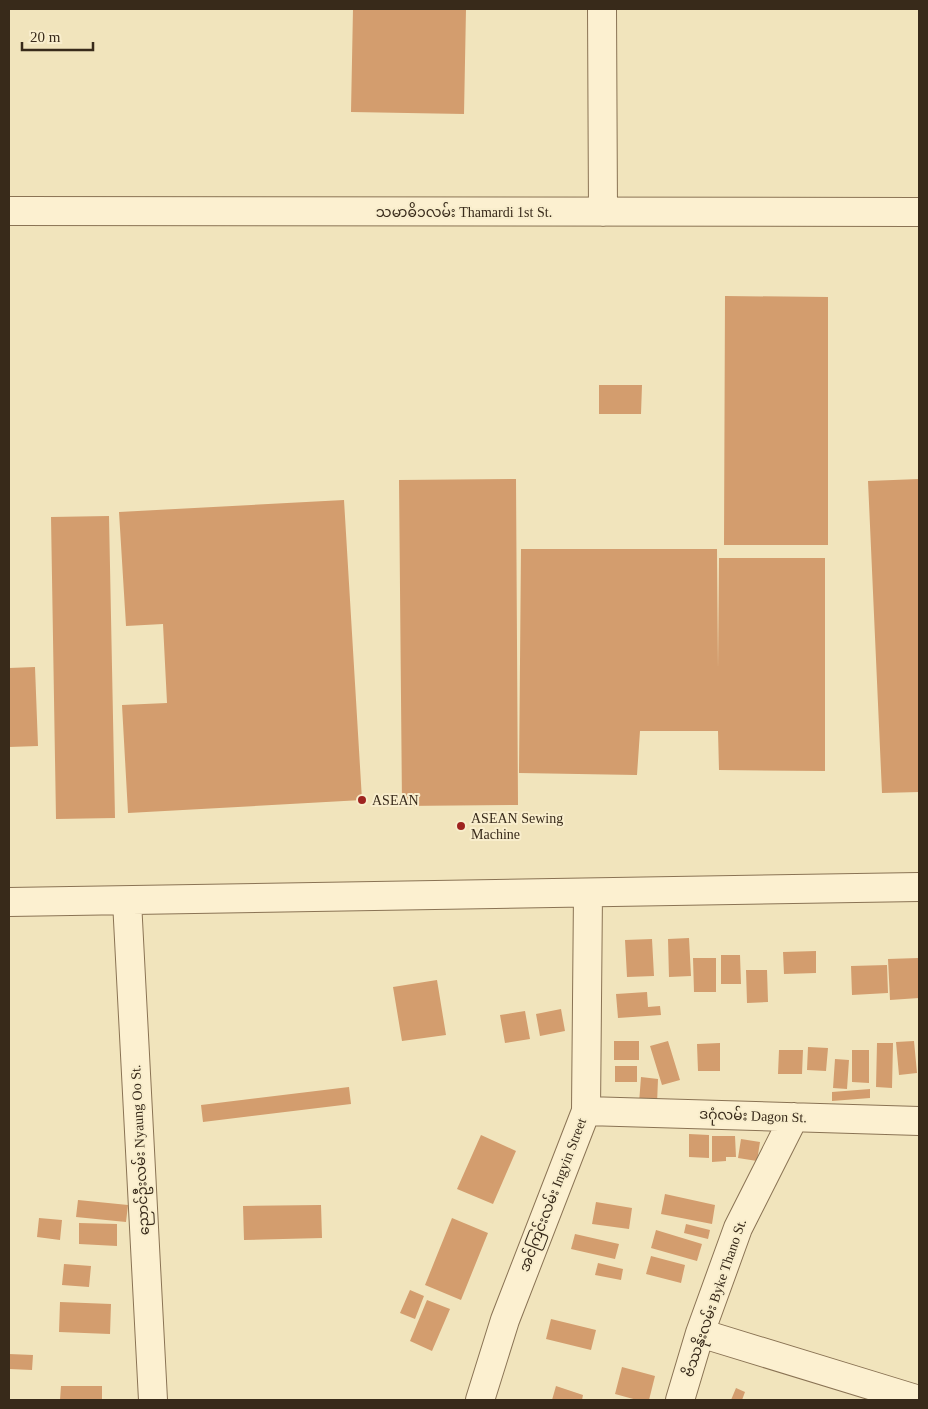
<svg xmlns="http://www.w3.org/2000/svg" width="928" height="1409" viewBox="0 0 928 1409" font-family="'Times New Roman','Noto Sans Myanmar',serif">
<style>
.building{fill:#d39d6e}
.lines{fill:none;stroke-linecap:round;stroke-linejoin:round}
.minor-casing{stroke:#8a7354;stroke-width:30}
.minor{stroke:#fcf0d0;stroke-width:28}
.poi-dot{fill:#9e231f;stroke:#f8edcc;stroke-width:2}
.labels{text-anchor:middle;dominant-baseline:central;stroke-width:4;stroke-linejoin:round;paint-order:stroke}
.street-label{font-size:14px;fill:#382a1a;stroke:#f8edcc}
.poi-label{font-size:14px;fill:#382a1a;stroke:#f8edcc;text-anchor:start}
</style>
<rect width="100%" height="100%" fill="#f1e4bc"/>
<path class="building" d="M353 9H466L464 114 351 112Z
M725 296 828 297V545H724Z
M599 385H642L641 414H599Z
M516 479 518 805 402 806 399 480Z
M919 479V792L882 793 868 481Z
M344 500 362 800 128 813 122 705 167 703 163 624 126 626 119 512Z
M109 516 115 818 56 819 51 517Z
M521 549H717L718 669 719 558H825V771L719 770 718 731H640L637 775 519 773Z
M35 667 38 746 9 747V668Z
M689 938 691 976 669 977 668 939Z
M652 939 654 976 627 977 625 940Z
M816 951V973L784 974 783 952Z
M721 955H740L741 984H721Z
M693 958H716V992H694Z
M918 958 919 998 890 1000 888 959Z
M887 965 888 993 852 995 851 966Z
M746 970H767L768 1002 747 1003Z
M437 980 446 1035 402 1041 393 987Z
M647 992 648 1007 660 1006 661 1015 618 1018 616 994Z
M561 1009 565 1031 540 1036 536 1014Z
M525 1011 530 1039 505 1043 500 1015Z
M614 1041H639V1060H614Z
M668 1041 680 1080 662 1085 650 1046Z
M914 1041 917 1073 899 1075 896 1042Z
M720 1043V1071H698L697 1044Z
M877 1043H893L892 1088 876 1087Z
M808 1047 828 1048 826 1071 807 1070Z
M779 1050H803L802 1074H778Z
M852 1050H869V1083L852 1082Z
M835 1059 849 1060 847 1089 833 1088Z
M615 1066H637V1082H615Z
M641 1077 658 1079 657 1104 639 1103Z
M349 1087 351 1104 203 1122 201 1105Z
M870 1089V1098L832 1101V1092Z
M689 1134 709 1135V1158L689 1157Z
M481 1135 516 1151 493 1204 457 1189Z
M712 1136H735L736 1157H726V1161L712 1162Z
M741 1139 760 1142 757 1161 738 1158Z
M665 1194 715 1205 712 1224 661 1214Z
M78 1200 128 1205 126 1222 76 1217Z
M596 1202 632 1208 629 1229 592 1224Z
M321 1205 322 1238 244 1240 243 1206Z
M39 1218 62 1220 60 1240 37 1237Z
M452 1218 488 1233 461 1300 425 1285Z
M79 1223 117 1224V1246L79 1244Z
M686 1224 710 1230 708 1239 684 1233Z
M656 1230 702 1244 697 1261 651 1248Z
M575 1234 619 1244 615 1259 571 1249Z
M651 1256 685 1265 681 1283 646 1274Z
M598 1263 623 1269 621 1280 595 1275Z
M64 1264 91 1266 89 1287 62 1285Z
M410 1290 424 1296 415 1319 400 1313Z
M427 1300 450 1309 432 1351 410 1341Z
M60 1302 111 1304 110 1334 59 1332Z
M551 1319 596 1330 591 1350 546 1339Z
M9 1354 33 1355 32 1370 9 1369Z
M622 1367 655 1376 649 1400H637L615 1394Z
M61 1386H102V1400H60Z
M556 1386 583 1395 582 1400H552Z
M736 1388 745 1392 742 1400H731Z"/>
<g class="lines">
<defs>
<path id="minor" d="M602 9 603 212
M9 211 919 212
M127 901 153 1400
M9 902 919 887
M586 1111 919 1121
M700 1333 919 1400
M480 1400 505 1320 586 1111 588 893
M680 1400 700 1333 738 1228 794 1117"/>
</defs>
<use href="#minor" class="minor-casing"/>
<use href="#minor" class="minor"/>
</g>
<g class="poi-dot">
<circle cx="362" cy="800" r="5"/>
<circle cx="461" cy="826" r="5"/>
</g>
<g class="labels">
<g class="street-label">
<text x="464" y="212">သမာဓိ၁လမ်း Thamardi 1st St.</text>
<text transform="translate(753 1116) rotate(2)">ဒဂုံလမ်း Dagon St.</text>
<text transform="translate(140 1150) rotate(-93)">ညောင်ဦးလမ်း Nyaung Oo St.</text>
<text transform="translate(553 1195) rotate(-69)">အင်ကြင်းလမ်း Ingyin Street</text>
<text transform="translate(715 1298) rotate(-71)">ဗိဿနိုးလမ်း Byke Thano St.</text>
</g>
<g class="poi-label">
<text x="372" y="800">ASEAN</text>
<text x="471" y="818">ASEAN Sewing<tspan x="471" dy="16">Machine</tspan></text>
</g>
</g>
<rect width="928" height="1409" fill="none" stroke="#382a1a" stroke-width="20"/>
<path d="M22 42v8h71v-8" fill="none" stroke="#382a1a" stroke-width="2.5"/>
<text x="30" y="42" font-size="15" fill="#382a1a" stroke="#f8edcc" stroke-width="4" paint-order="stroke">20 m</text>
</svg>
